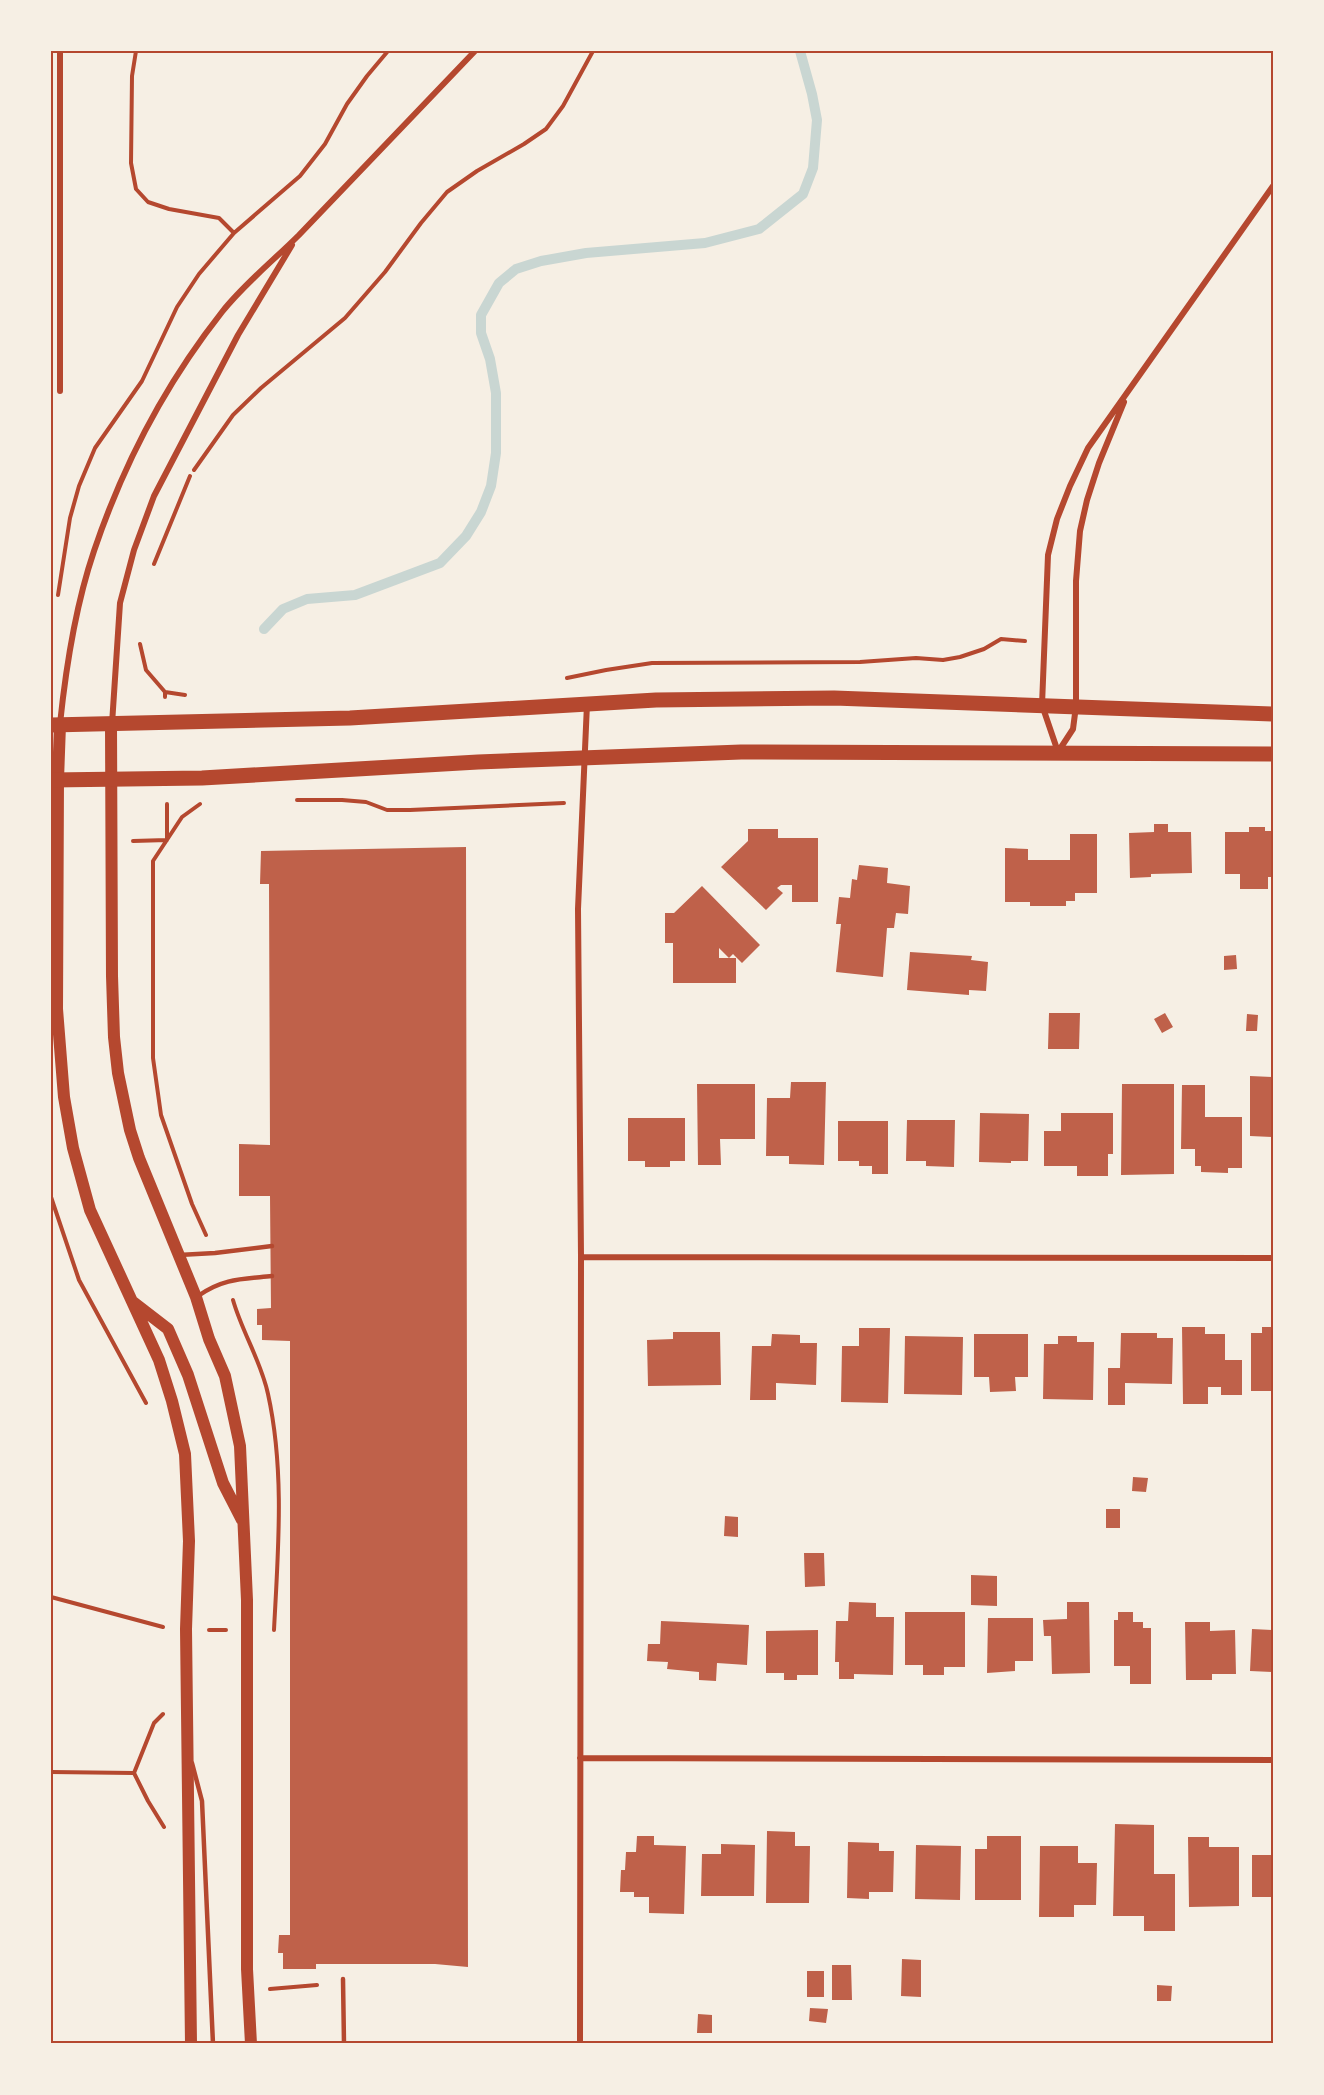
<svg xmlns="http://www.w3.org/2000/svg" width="1324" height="2095" viewBox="0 0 1324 2095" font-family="Raleway,sans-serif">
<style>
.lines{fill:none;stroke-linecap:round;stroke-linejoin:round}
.stream{stroke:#c9d6d2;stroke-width:10}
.building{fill:#bf614a}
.path{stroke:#b5482f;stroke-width:4}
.service{stroke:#b5482f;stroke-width:4.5}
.minor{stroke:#b5482f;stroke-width:6}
.secondary{stroke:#b5482f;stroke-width:12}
.primary{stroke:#b5482f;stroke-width:15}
.neatline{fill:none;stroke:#b5482f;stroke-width:2}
</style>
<rect width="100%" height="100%" fill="#f6efe4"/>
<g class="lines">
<path class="stream" d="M264 629 283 609 307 599 355 595 440 563 466 536 481 512 491 486 496 453V393L490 359 481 333V315L499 283 516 269 541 261 586 253 705 243 759 229 803 194 813 168 817 120 812 94 800 51"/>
</g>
<path class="building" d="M1154 824H1168V832H1191L1192 873 1151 874V877L1130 878 1129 833 1154 832Z
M1249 827H1265V831H1273V877H1268V889H1240V874H1225V832H1249Z
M748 829H778V838H818V902H792V885H781L777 888 783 893 766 910 721 867 748 841Z
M1070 834H1097V893H1075V901H1066V906H1030V902H1005V848L1028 849V860H1070Z
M466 847 468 1967 435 1964H316V1969H283V1953H278L279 1935H290V1341L262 1340V1325H257V1309L271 1308 270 1196H239V1144L270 1145 269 884H260L261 851Z
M859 865 888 868 887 883 910 886 908 914 896 913 894 928H887L883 977 836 972 841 924H836L839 897 850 898 852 879 857 880Z
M702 886 760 945 742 963 733 954 729 958 719 948V958H736V983H673V943H665V913H674Z
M910 952 972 956 971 960 988 962 986 991 969 990V995L907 990Z
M1236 955 1237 969 1224 970V956Z
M1049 1013H1080L1079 1049H1048Z
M1165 1013 1173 1027 1162 1033 1154 1019Z
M1247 1014 1258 1015 1257 1031H1246Z
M1250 1076 1273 1077V1137L1250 1136Z
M791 1082H826L824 1165 789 1164V1156H766L767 1098H790Z
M697 1084H755V1139H720L721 1165H698Z
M1122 1084H1174V1174L1121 1175Z
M1182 1085H1205V1117H1242V1168H1228V1173L1201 1172V1166H1195V1149H1181Z
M980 1113 1029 1114 1028 1161H1011V1163L979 1162Z
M1061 1113H1113V1154H1108V1176H1077V1166H1044V1131H1061Z
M628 1118H685V1161H670V1167H645V1161H628Z
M907 1120H955L954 1167 926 1166V1161H906Z
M838 1121H888V1174H872V1166H859V1161H838Z
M1182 1327H1205V1334H1225V1360H1242V1395H1221V1387H1208V1404H1183Z
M1262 1327H1273V1391H1251V1333H1262Z
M859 1328H890L888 1403 841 1402 842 1346H859Z
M673 1332H720L721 1385 648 1386 647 1340 673 1339Z
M1121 1333H1157V1338H1173L1172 1384 1125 1383V1405H1108V1368H1120Z
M772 1334 800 1335V1343H817L816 1385 776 1383V1400H750L752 1346H771Z
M974 1334H1028V1377H1015L1016 1391 990 1392 989 1377H974Z
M905 1336 963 1337 962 1395 904 1394Z
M1058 1336H1077V1342H1094L1093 1400 1043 1399 1044 1344H1058Z
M1133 1477 1148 1478 1146 1492 1132 1491Z
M1106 1509H1120V1528H1106Z
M725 1516 738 1517V1537L724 1536Z
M804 1553H824L825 1586 805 1587Z
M971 1575 997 1576V1606L971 1605Z
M849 1602 876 1603V1617H894L893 1675 854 1674V1679H839V1662H835L836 1621H848Z
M1067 1602H1089L1090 1673 1052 1674 1051 1636H1044L1043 1620 1067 1619Z
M905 1612H965V1667H944V1675H923V1665H905Z
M1118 1612H1133V1622H1143V1628H1151V1684H1130V1666H1114V1620H1118Z
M988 1618H1033V1661H1015V1671L987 1673Z
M661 1621 749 1625 747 1665 717 1663 716 1681 699 1680V1672L667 1669 668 1662 647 1661 648 1644H660Z
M1185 1622H1210V1631L1235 1630 1236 1674H1212V1680H1186Z
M1252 1629 1273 1630V1672L1250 1671Z
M818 1630V1675H797V1680H784V1673H766V1631Z
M1115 1824 1154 1825V1874H1175V1931H1144V1916H1113Z
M767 1831 795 1832V1846H810L809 1903H766Z
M637 1836H654V1845L686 1846 684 1914 649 1913V1897H634V1892H620L621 1870H625L626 1852H636Z
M987 1836H1021V1900H975V1849H987Z
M1188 1837H1209V1847H1239V1906L1189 1907Z
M848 1842 879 1843V1851H894L893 1892H869V1899L847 1898Z
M721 1844 755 1845 754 1896H701L702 1854H721Z
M916 1845 961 1846 960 1900 915 1899Z
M1040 1846H1078V1863H1097L1096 1905H1074V1917H1039Z
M1252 1855H1273V1897H1252Z
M902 1959 921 1960V1997L901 1996Z
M832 1965H851L852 2000H832Z
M807 1971H824V1997H807Z
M1157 1985 1172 1986 1171 2001H1157Z
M810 2008 828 2009 826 2023 809 2021Z
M698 2014 712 2015V2033H697Z"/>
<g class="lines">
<path class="path" d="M136 51 132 76 131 163 136 189 148 202 169 209 219 218 234 233
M194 470 233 415 261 388 345 318 385 272 421 223 447 192 477 171 524 144 546 129 563 106 593 51
M154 564 190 476
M58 595 70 518 79 486 95 448 142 381 177 307 199 274 234 233 300 176 325 144 347 104 367 76 388 51
M140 644 146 670 165 692V697
M567 678 606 670 652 663 860 662 916 658 943 660 960 657 984 649 1001 639 1025 641
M165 692 185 695
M297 800H342L366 802 387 810H410L564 803
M200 804 182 817 153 861V1058L161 1115 192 1204 206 1235
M133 841 167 840V804
M51 1197 79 1280 146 1403
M233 1300C242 1332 261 1361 268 1394 285 1471 278 1552 274 1630
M51 1597 163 1627
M209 1630H226
M163 1714 154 1723 134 1773 148 1801 164 1827
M51 1772 134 1773
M270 1989 317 1985"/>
<path class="service" d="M179 1255 215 1253 272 1246
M198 1296C223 1278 243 1279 272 1276
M192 1763 202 1801 213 2044
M343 1979 344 2044"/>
<path class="minor" d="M60 51V391
M60 724C66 666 75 607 94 551 123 465 166 383 222 312 244 284 274 260 299 235 358 174 416 112 475 51
M112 724 120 603 134 550 154 496 238 335 292 245
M1058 752 1042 705 1048 555 1057 519 1070 486 1088 448 1273 186
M1058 752 1073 729 1076 706V581L1080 531 1087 500 1099 463 1124 402
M581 1257 1273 1258
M580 1758 1273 1760
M580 2044 581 1257 578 909 587 704"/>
<path class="secondary" d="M60 725 58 780 57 1009 64 1097 73 1148 90 1210 159 1360 172 1401 185 1454 189 1541 186 1629 191 2044
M111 725 112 976 114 1037 118 1073 130 1130 139 1158 196 1297 209 1339 225 1376 240 1446 247 1600V1969L251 2044
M133 1302 168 1329 188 1375 223 1483 242 1520"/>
<path class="primary" d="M51 725 350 718 656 700 834 698 1273 714
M51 780 202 778 478 762 741 752 1273 754"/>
</g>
<rect width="1324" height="2095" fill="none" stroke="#f6efe4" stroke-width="105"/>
<rect x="52" y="52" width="1220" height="1990" class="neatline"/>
</svg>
